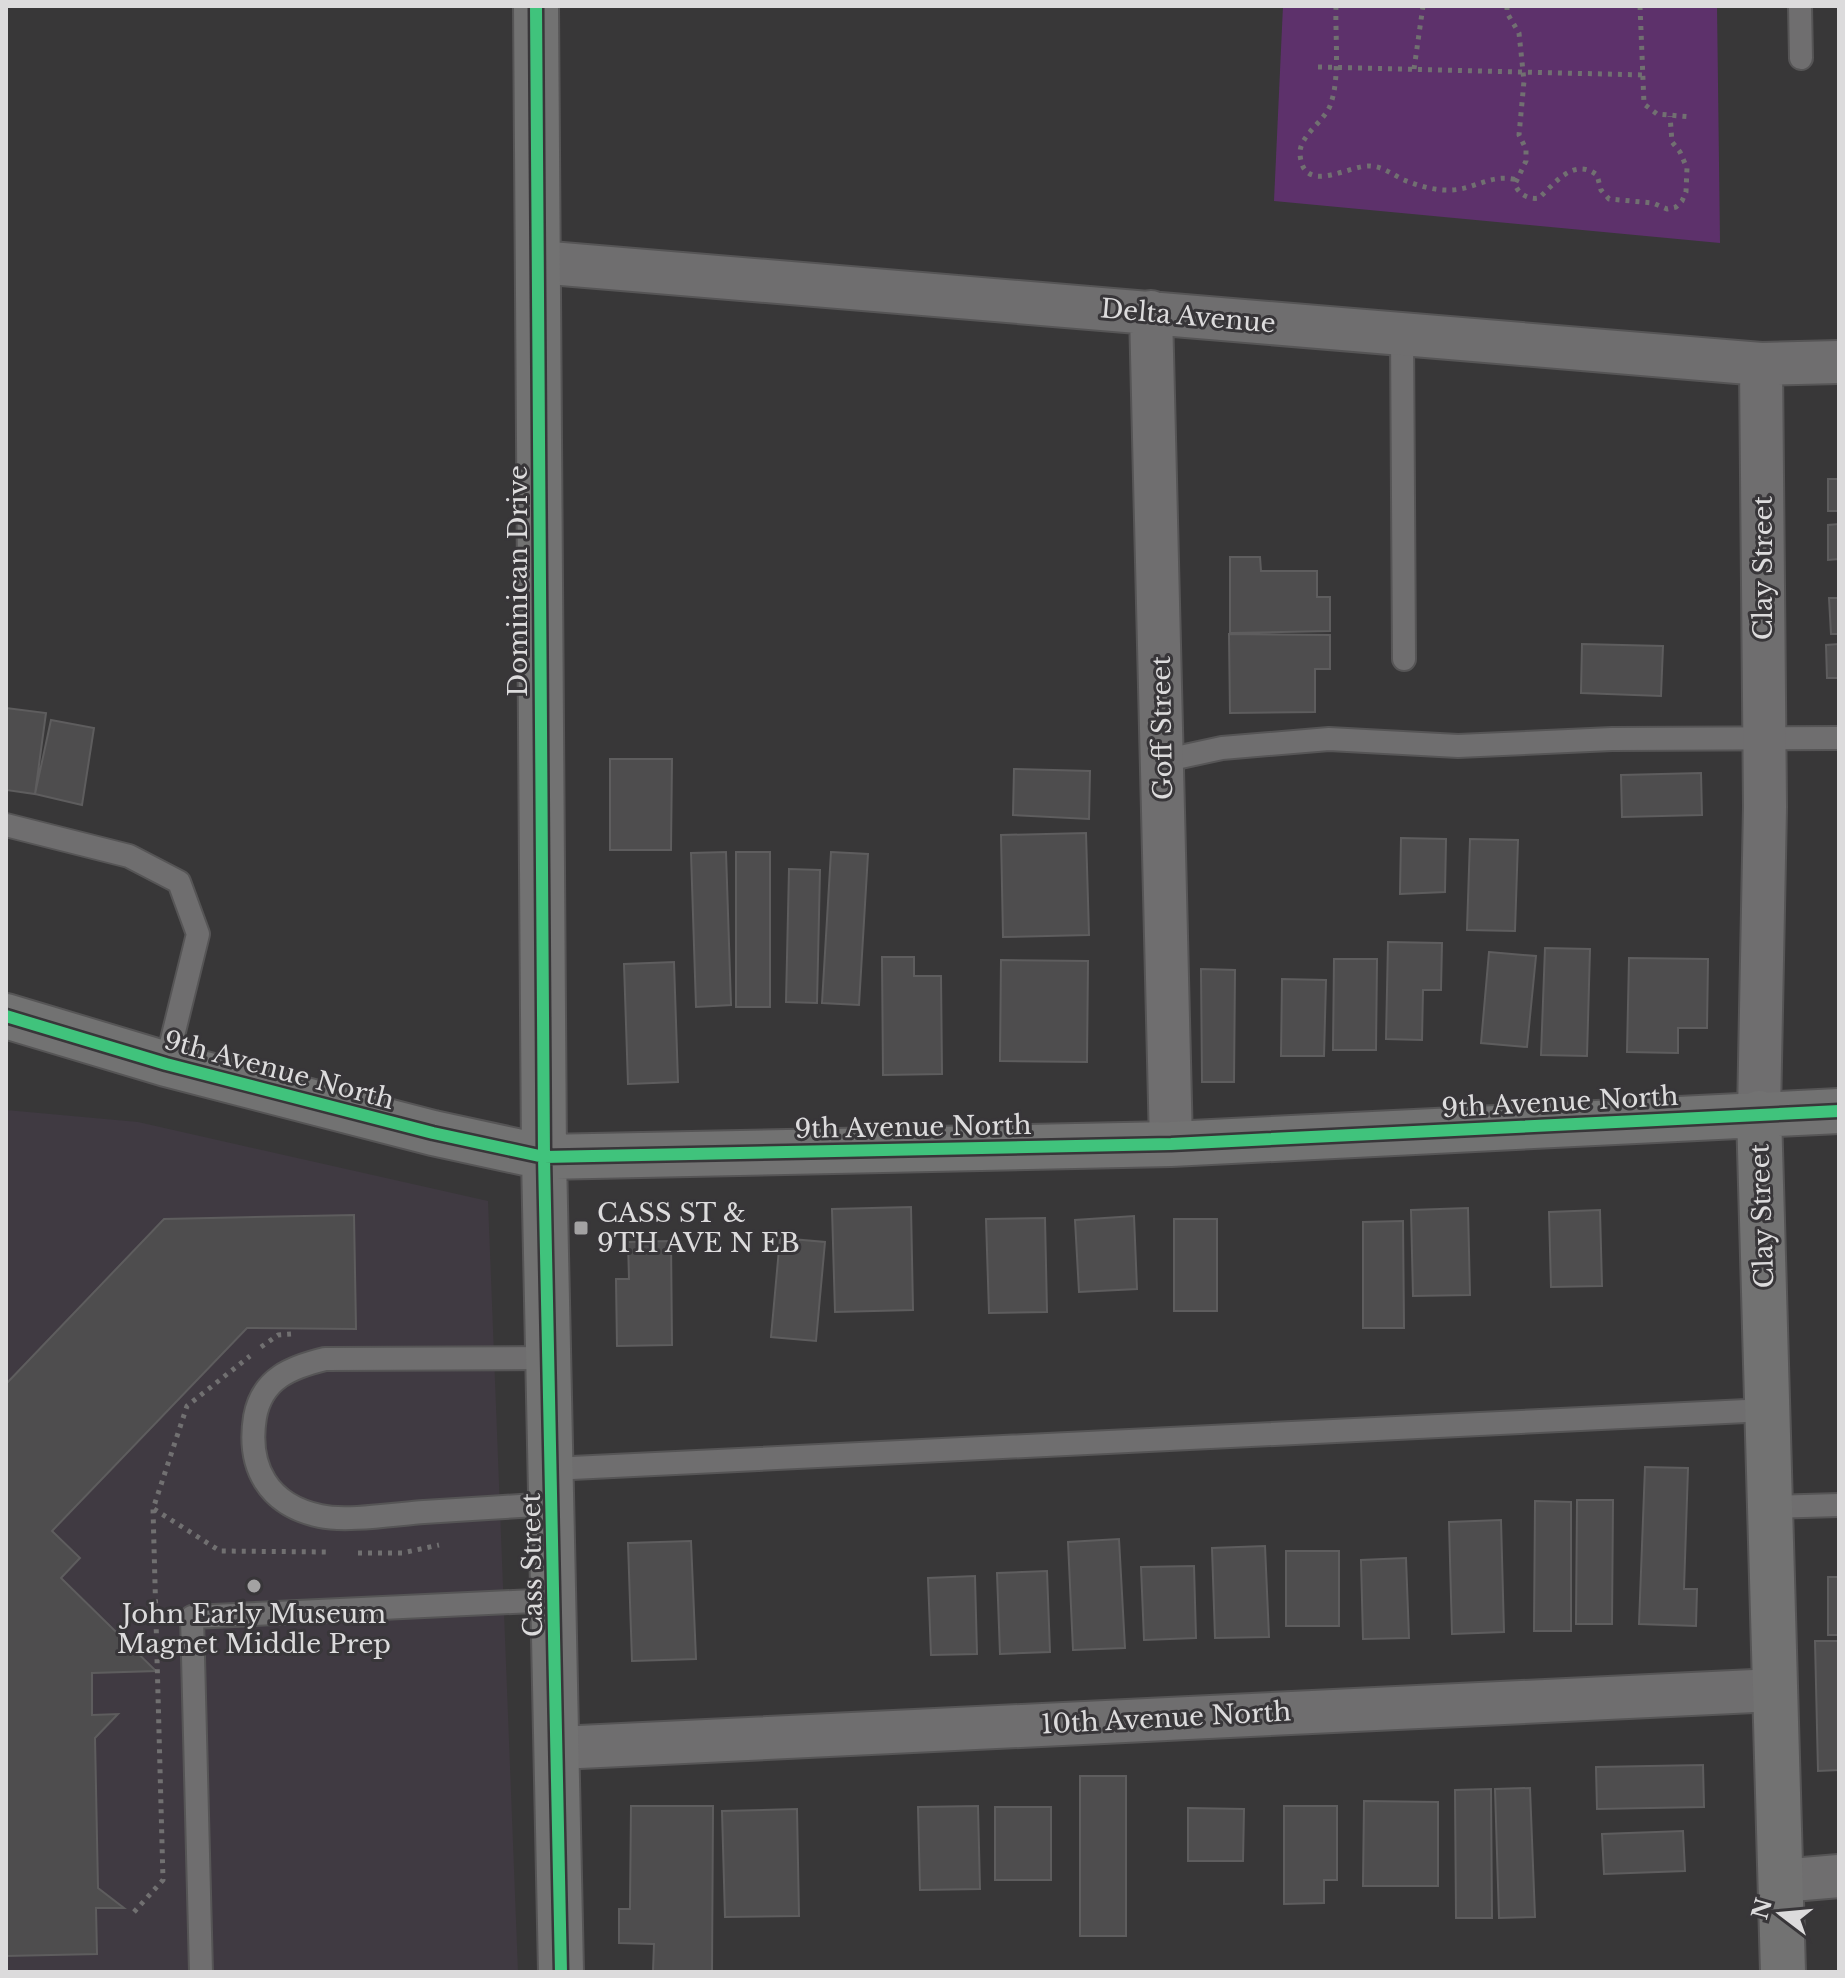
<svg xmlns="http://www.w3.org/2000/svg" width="1845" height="1978" viewBox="0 0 1845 1978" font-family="'Libre Baskerville',serif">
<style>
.built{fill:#403a42}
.green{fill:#5d316b}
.building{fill:#4e4d4e;stroke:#5e5d5e;stroke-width:2}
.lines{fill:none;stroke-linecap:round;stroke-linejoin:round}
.lane-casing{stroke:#565556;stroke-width:26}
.street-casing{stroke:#565556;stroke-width:46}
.secondary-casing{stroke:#565556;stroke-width:48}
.path{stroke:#717071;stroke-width:5;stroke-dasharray:4 6;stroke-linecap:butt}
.lane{stroke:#6f6e6f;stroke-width:22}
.street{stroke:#6f6e6f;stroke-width:42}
.secondary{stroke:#727272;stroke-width:44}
.cycleway-casing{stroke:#383639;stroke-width:17}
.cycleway{stroke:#40c37c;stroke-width:12}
.poi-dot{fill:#a3a2a3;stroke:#383639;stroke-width:3}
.labels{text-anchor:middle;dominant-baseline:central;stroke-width:6;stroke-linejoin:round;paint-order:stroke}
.street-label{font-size:26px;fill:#dcdbdc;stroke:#383639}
.poi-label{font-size:26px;fill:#dcdbdc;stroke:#383639;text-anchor:start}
</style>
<rect width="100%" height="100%" fill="#383738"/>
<path class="built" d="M6 1110 138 1122 488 1201 518 1972H6Z"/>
<path class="green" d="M1283 6H1717L1720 243 1274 201Z"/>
<path class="building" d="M1828 479H1839V511H1828Z
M1839 524V559L1828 560V525Z
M1230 557H1260L1261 571H1317V597H1330V631L1230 633Z
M1829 598H1839V634H1831Z
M1229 634 1330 635V669H1315V712L1230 713Z
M1582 644 1663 646 1661 696 1581 693Z
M1839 644V678H1827L1826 645Z
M6 708 46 713 35 794 6 790Z
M51 720 94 728 82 805 35 794Z
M610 759H672L671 850H610Z
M1014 769 1090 771 1089 819 1013 815Z
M1701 773 1702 815 1622 817 1621 775Z
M1086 833 1089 935 1003 937 1001 835Z
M1401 838 1446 839 1445 892 1400 894Z
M1470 839 1518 840 1515 931 1467 930Z
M726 852 731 1005 696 1007 691 853Z
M736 852H770V1007H736Z
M831 852 868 854 859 1005 822 1003Z
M789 869 820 870 817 1003 786 1002Z
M1388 942 1442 943 1441 990H1423L1422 1040 1386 1039Z
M1545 948 1590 949 1587 1056 1541 1055Z
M1489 952 1536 956 1527 1047 1481 1043Z
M882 957H914V976H941L942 1074 883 1075Z
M1629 958 1708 959 1707 1028H1678V1053L1627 1052Z
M1334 959H1377L1376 1050H1333Z
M1001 960 1088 961 1087 1062 1000 1061Z
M674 962 678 1082 628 1084 624 964Z
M1201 969 1235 970 1234 1082H1202Z
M1282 979 1326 980 1324 1056H1281Z
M911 1207 913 1310 835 1312 832 1209Z
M1468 1208 1470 1295 1413 1296 1411 1210Z
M1600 1210 1602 1286 1551 1287 1549 1212Z
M354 1215 356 1329 247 1328 52 1531 80 1558 61 1578 156 1671 92 1673V1715L118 1714 95 1738 98 1888 124 1908H96L97 1954 6 1956V1384L164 1219Z
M1134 1216 1137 1289 1079 1292 1075 1220Z
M1045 1218 1047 1312 989 1313 986 1219Z
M1174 1219H1217V1311H1174Z
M1403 1221 1404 1328H1363V1222Z
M780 1238 825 1242 816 1341 771 1337Z
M671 1241 672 1345 617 1346 616 1279H629L628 1242Z
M1645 1467 1688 1468 1684 1589H1697L1696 1626 1639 1624Z
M1577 1500H1613L1612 1624H1576Z
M1535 1501 1571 1502V1631H1534Z
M1501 1520 1504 1632 1452 1634 1449 1522Z
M1119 1539 1125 1648 1073 1650 1068 1542Z
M691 1541 696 1659 632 1661 628 1543Z
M1265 1546 1269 1637 1215 1638 1212 1548Z
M1286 1551H1339V1626H1286Z
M1406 1558 1409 1638 1363 1639 1361 1560Z
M1194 1566 1196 1638 1144 1640 1141 1567Z
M1047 1571 1050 1652 1000 1654 997 1573Z
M975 1576 977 1654 931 1655 928 1578Z
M1828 1577H1839V1635H1828Z
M1815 1641H1839V1770L1818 1771Z
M1703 1765 1704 1807 1597 1809 1596 1767Z
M1080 1776H1126V1936H1080Z
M1530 1788 1535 1917 1499 1918 1495 1789Z
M1491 1789 1492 1918H1456L1455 1790Z
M1364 1801 1438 1802V1886H1363Z
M631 1806H713L712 1972H653L654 1944 619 1943V1909H630Z
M978 1806 980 1889 920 1890 918 1807Z
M1284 1806H1337V1880H1324V1903L1284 1904Z
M995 1807H1051V1880H995Z
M1188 1808 1244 1809 1243 1861H1188Z
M797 1809 799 1916 725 1917 722 1811Z
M1683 1831 1685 1871 1604 1874 1602 1834Z"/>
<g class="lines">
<defs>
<path id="lane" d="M1800 6 1801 58
M1402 334 1404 659
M1162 761 1222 748 1329 739 1458 746 1612 739 1839 738
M6 825 129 856 179 882 198 934 166 1064
M549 1358 325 1359C292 1367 262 1378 255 1417 247 1467 268 1505 320 1516 346 1522 396 1514 424 1512 467 1509 509 1507 552 1504
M551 1469 1767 1410
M1770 1507 1839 1505
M201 1972 192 1617 555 1600"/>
<path id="street" d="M538 262 1761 364 1839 362
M1151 312 1171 1144
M1759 1113 1765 807 1761 364
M558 1748 1775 1690
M1780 1881 1839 1876"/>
<path id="secondary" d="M536 6 544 1157 561 1972
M6 1016 166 1064 433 1133 544 1157 1171 1144 1839 1111
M1759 1113 1783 1972"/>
</defs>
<use href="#lane" class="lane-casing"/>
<use href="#street" class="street-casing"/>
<use href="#secondary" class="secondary-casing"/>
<path class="path" d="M1336 6C1335 35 1340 77 1331 103 1326 121 1299 135 1300 154 1303 197 1350 164 1371 166 1384 167 1393 175 1404 180 1419 186 1436 191 1452 190 1475 189 1492 173 1517 180
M1507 6V13L1519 33 1524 81 1519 135 1526 149V161L1515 184C1518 194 1529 200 1539 198 1555 183 1574 157 1597 175L1601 190 1609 199 1653 203 1667 209 1676 207 1682 201 1686 192 1687 168 1680 152 1672 142 1670 116
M1640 6 1644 104 1657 114 1692 117
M1318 67 1644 75
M1414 69 1423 6
M261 1347 278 1335 291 1334
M154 1509 220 1551 328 1552
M358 1553H402L439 1545
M134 1912 163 1880 153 1509 187 1406 250 1356"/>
<use href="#lane" class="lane"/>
<use href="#street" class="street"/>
<use href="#secondary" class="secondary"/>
<defs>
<path id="cycleway" d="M536 6 544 1157 561 1972
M6 1016 166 1064 433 1133 544 1157 1171 1144 1839 1111"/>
</defs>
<use href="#cycleway" class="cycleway-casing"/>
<use href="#cycleway" class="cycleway"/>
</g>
<g class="poi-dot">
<rect x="573" y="1220" width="16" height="16" rx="4"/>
<circle cx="254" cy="1586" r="8"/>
</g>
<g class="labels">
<g class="street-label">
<text transform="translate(1188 316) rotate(5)">Delta Avenue</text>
<text transform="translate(1763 568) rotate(-90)">Clay Street</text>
<text transform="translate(518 581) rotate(-90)">Dominican Drive</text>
<text transform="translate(1162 728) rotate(-91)">Goff Street</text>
<text transform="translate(279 1070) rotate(15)">9th Avenue North</text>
<text transform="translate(1560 1102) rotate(-3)">9th Avenue North</text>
<text transform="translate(913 1127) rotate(-1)">9th Avenue North</text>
<text transform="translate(1762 1216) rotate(-92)">Clay Street</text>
<text transform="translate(532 1565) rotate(-91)">Cass Street</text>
<text transform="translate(1166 1718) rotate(-3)">10th Avenue North</text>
</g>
<g class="poi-label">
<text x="597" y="1213">CASS ST &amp;<tspan x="597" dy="30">9TH AVE N EB</tspan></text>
<text x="254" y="1614" text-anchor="middle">John Early Museum<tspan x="254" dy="30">Magnet Middle Prep</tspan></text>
</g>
</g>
<rect width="1845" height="1978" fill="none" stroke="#dcdbdc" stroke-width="16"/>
<g transform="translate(1781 1914) rotate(286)" stroke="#383639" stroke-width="6" paint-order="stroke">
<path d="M0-6L14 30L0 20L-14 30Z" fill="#dcdbdc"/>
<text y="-12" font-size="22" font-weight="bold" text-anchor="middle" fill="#dcdbdc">N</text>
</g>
</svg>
